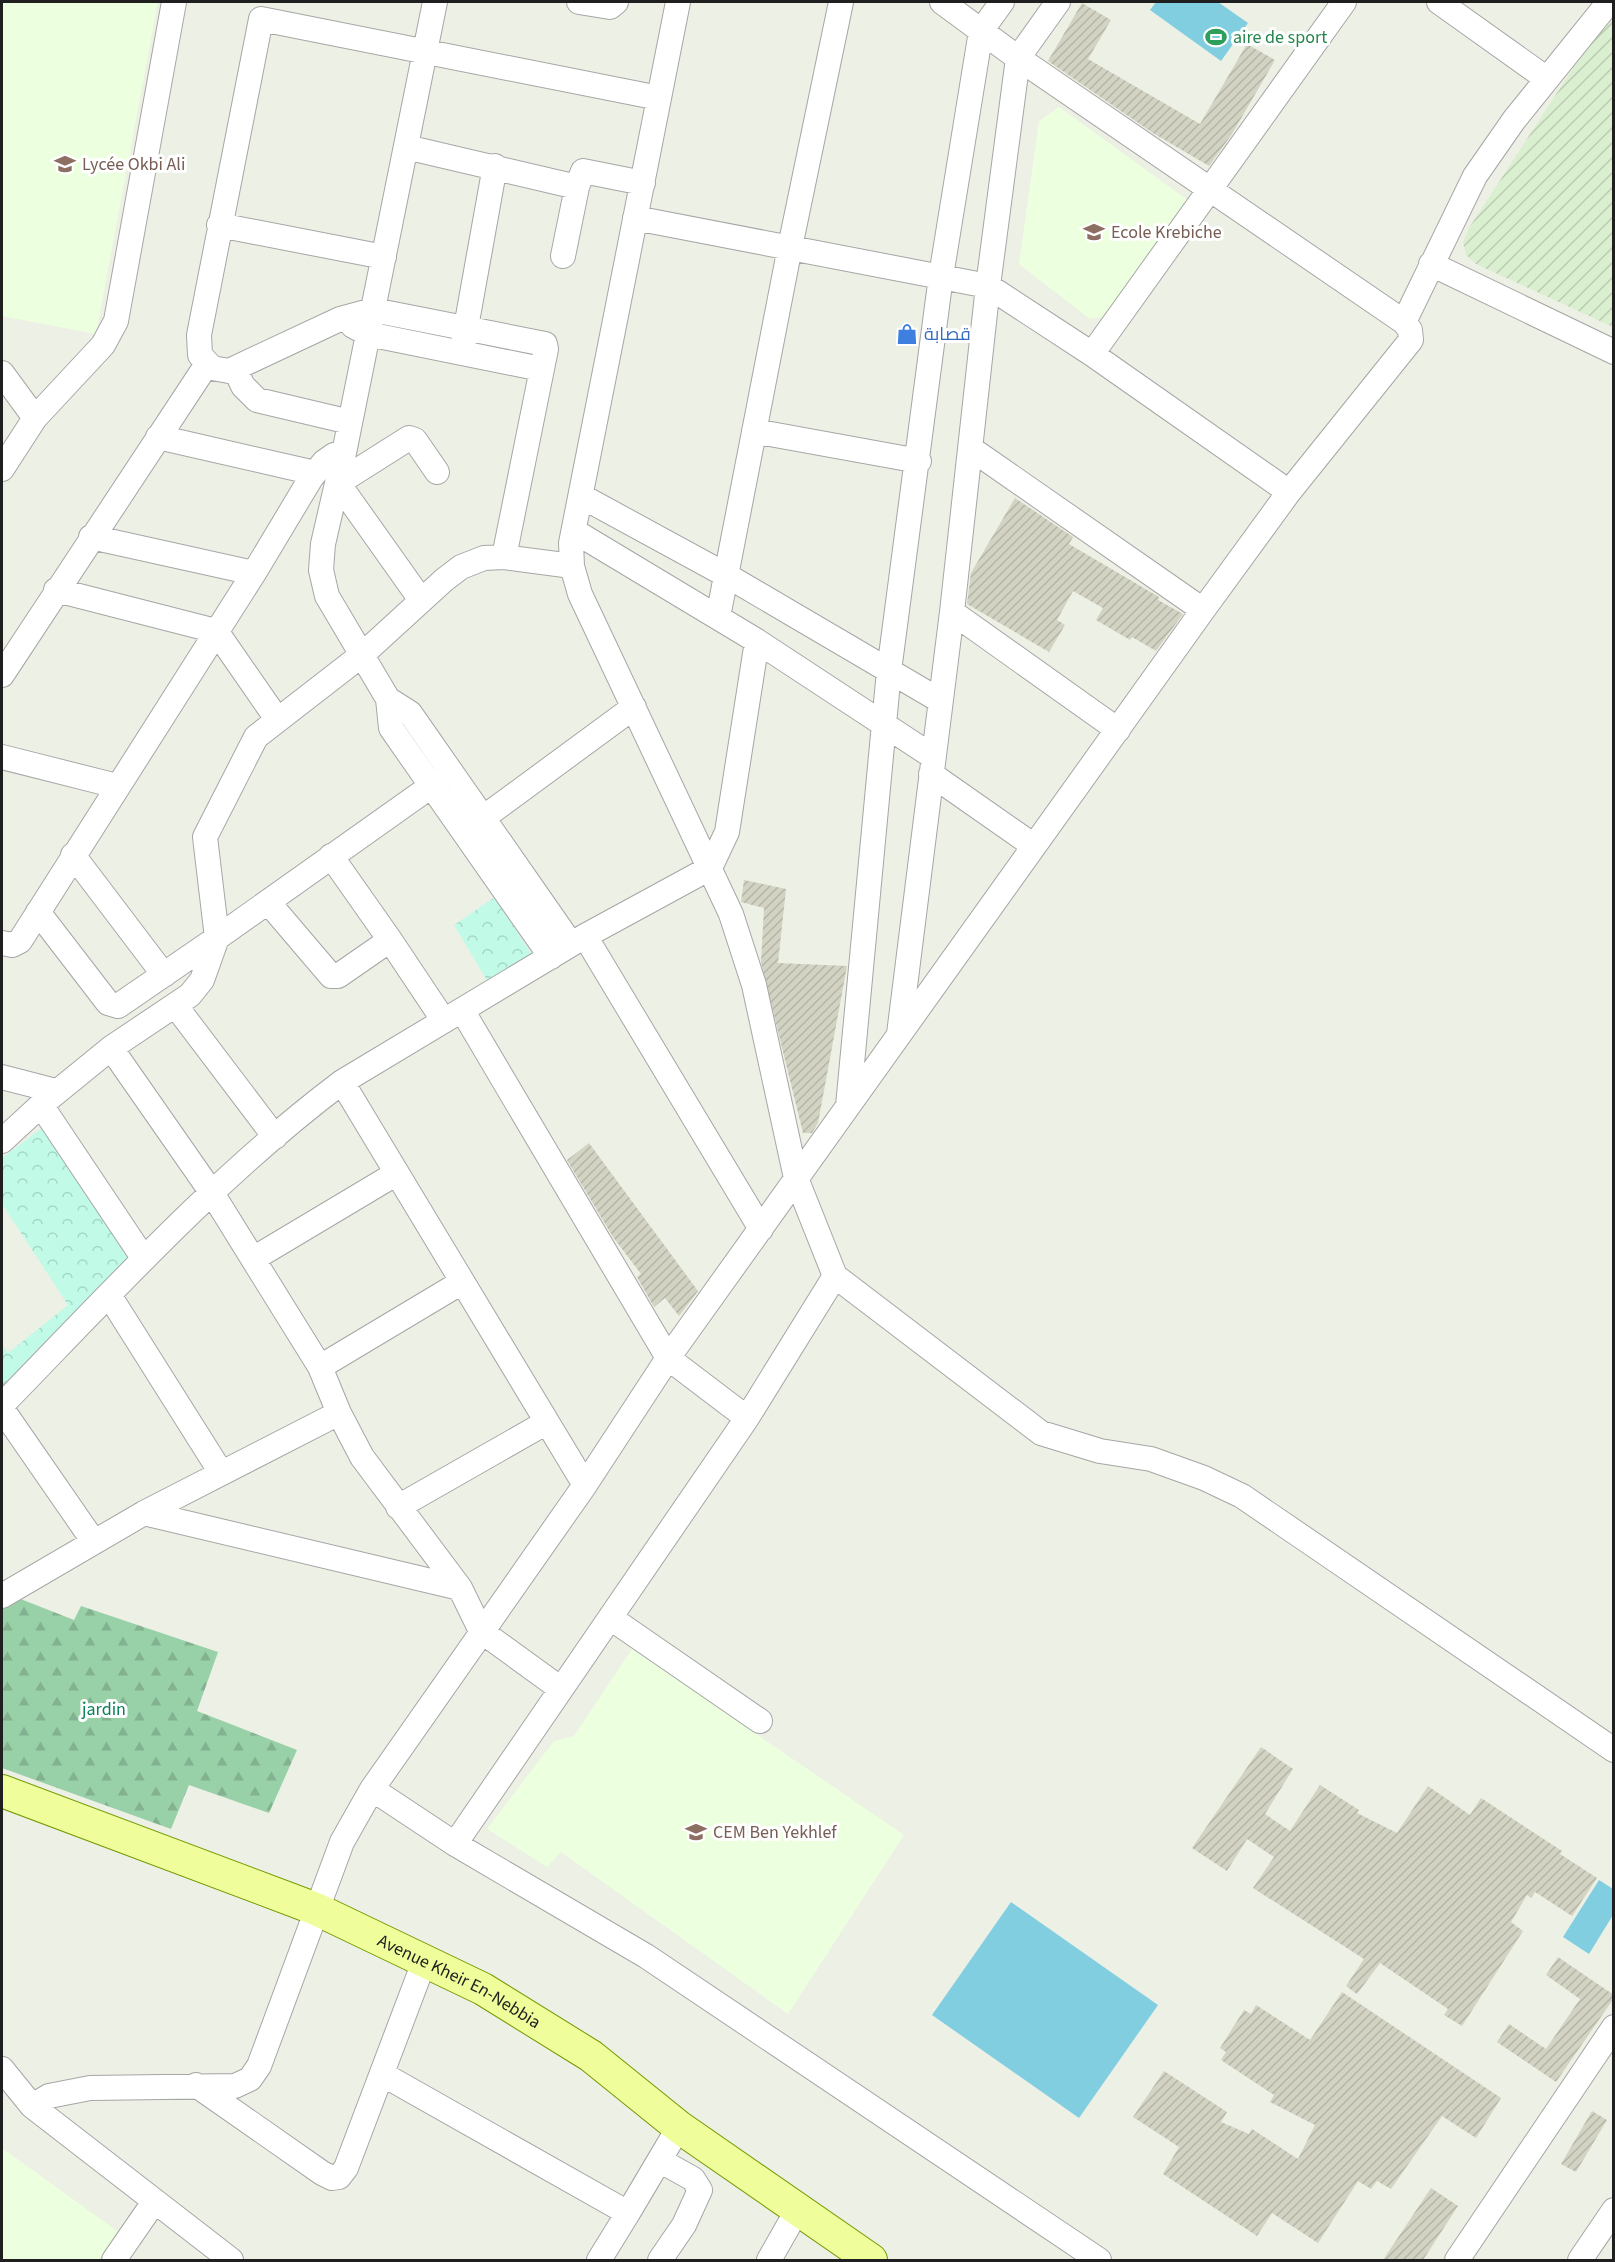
<svg xmlns="http://www.w3.org/2000/svg" width="1615" height="2262" viewBox="0 0 1615 2262" font-family="'Source Sans 3',Cairo,sans-serif">
<style>
.education{fill:#ecffde}
.farmland{fill:url(#farmland-furrows)}
.forest{fill:url(#forest-firs)}
.park{fill:url(#park-crowns)}
.pitch{fill:#81cee1}
.building{fill:url(#building-hatch)}
.lines{fill:none;stroke-linecap:round;stroke-linejoin:round}
.minor-casing{stroke:#a6a6a6;stroke-width:26}
.major-casing{stroke:#739900;stroke-width:34}
.minor{stroke:#fff;stroke-width:24}
.major{stroke:#effe9b;stroke-width:32}
.labels{text-anchor:middle;dominant-baseline:central;stroke-width:6;stroke-linejoin:round;paint-order:stroke}
.leisure-label{font-size:18px;fill:#27864d;stroke:#fff;text-anchor:start}
.education-label{font-size:18px;fill:#785e54;stroke:#fff;text-anchor:start}
.shop-label{font-size:18px;fill:#366cbe;stroke:#fff;text-anchor:start}
.park-label{font-size:18px;fill:#098158;stroke:#fff}
.street-label{font-size:18px;fill:#1f1f1f;stroke:#fff}
</style>
<defs>
<pattern id="farmland-furrows" width="10" height="10" patternUnits="userSpaceOnUse" patternTransform="scale(1.5)"><rect width="10" height="10" fill="#daefcf"/><path d="M-1 1l2-2M0 10L10 0M9 11l2-2" fill="none" stroke="#bbccb1"/></pattern>
<pattern id="forest-firs" width="22" height="20" patternUnits="userSpaceOnUse" patternTransform="scale(1.5)"><rect width="22" height="20" fill="#98d0a8"/><path d="M5 1l3.5 6h-7zM16 11l3.5 6h-7z" fill="#83b290"/></pattern>
<pattern id="park-crowns" width="20" height="18" patternUnits="userSpaceOnUse" patternTransform="scale(1.5)"><rect width="20" height="18" fill="#c1fbe7"/><path d="M2 6a3 3 0 1 1 6 0M12 15a3 3 0 1 1 6 0" fill="none" stroke="#a5d7c6"/></pattern>
<pattern id="building-hatch" width="6" height="6" patternUnits="userSpaceOnUse" patternTransform="scale(1.5)"><rect width="6" height="6" fill="#d2d3c2"/><path d="M-1 1l2-2M0 6l6-6M5 7l2-2" fill="none" stroke="#b4b5a6"/></pattern>
</defs>
<rect width="100%" height="100%" fill="#edf0e5"/>
<path class="education" d="M3 2H158L96 334 2 316Z
M1059 107 1189 201 1103 317 1090 319 1019 264 1039 121Z
M632 1649 904 1835 788 2014 561 1852 547 1867 487 1829 554 1741 574 1736Z
M2 2148 120 2233 99 2260H2Z"/>
<path class="farmland" d="M1613 7V327L1476 264 1466 255 1463 242 1469 228Z"/>
<path class="forest" d="M13 1596 74 1620 81 1606 218 1652 197 1711 297 1750 269 1813 189 1785 171 1829 2 1768V1610Z"/>
<path class="park" d="M495 897 532 955 488 982 454 925Z
M46 1125 130 1258 3 1391 2 1344 8 1353 68 1305 2 1204V1158Z"/>
<path class="pitch" d="M1156 2H1218L1248 23 1221 61 1150 10Z
M1599 1880 1613 1889V1915L1589 1954 1563 1937Z
M1011 1902 1158 2005 1079 2118 932 2015Z"/>
<path class="building" d="M1082 3 1111 20 1088 59 1200 124 1247 44 1275 60 1232 134 1209 166 1153 133 1048 61Z
M1015 498 1073 537 1069 544 1159 597 1158 600 1183 614 1156 651 1132 637 1130 640 1096 620 1103 608 1073 591 1057 620 1065 625 1049 652 967 604 971 573Z
M744 880 786 889 778 963 847 966 818 1123 812 1133H803L761 962 764 908 741 902Z
M589 1143 698 1291 679 1316 665 1298 654 1307 637 1277 641 1274 613 1237 567 1160Z
M1261 1747 1293 1769 1265 1814 1290 1831 1320 1785 1359 1810 1357 1813 1397 1833 1428 1786 1470 1815 1481 1798 1562 1851 1560 1854 1597 1878 1572 1916 1535 1892 1531 1898 1527 1895 1511 1922 1523 1931 1462 2026 1444 2015 1448 2009 1380 1963 1357 1994 1346 1986 1364 1959 1253 1888 1274 1857 1247 1839 1227 1871 1192 1848Z
M1558 1957 1614 1995V1998L1556 2082 1497 2042 1509 2024 1546 2049 1580 1999 1546 1975Z
M1342 1992 1501 2098 1476 2138 1442 2116 1391 2189 1377 2181 1371 2189 1358 2181 1318 2243 1272 2213 1257 2236 1163 2174 1179 2147 1133 2117 1164 2071 1227 2112 1221 2122 1249 2134 1252 2129 1298 2159 1315 2125 1270 2102 1274 2095 1221 2060 1226 2052 1220 2048 1244 2010 1251 2014 1256 2005 1310 2040Z
M1592 2111 1607 2120 1576 2172 1561 2164Z
M1431 2188 1458 2206 1423 2260H1383Z"/>
<g class="lines">
<defs>
<path id="minor" d="M435 2 344 453 323 544 321 570 327 596 388 699 391 728 551 957
M579 2 610 7 616 2
M678 2 571 543 572 566 580 594 731 914 754 985 796 1178 835 1276 1041 1433 1100 1451 1151 1459 1204 1478 1242 1496 1614 1750
M1439 2 1547 79
M406 147 577 187 583 171 643 183
M635 218 988 286 1092 354 1289 492
M219 225 384 257
M563 256 577 187
M1431 264 1614 352
M1404 322 1475 176 1514 120 1609 2
M353 326 368 334 541 369
M463 344 495 166
M1092 354 1344 2
M235 369 243 386 257 400 350 422
M2 373 35 418
M754 431 919 461
M158 437 315 473
M970 448 1203 610
M2 469 35 418 103 345 116 321 174 2
M581 496 726 575 939 700
M574 531 757 641 932 756
M91 537 254 573
M504 557 546 349 545 344 373 310 340 319 229 371 212 368 200 355 199 335 261 19 659 98
M56 590 216 631 277 719
M421 600 338 483 409 438 415 440 437 472
M952 612 1118 730
M718 617 790 247 841 2
M2 675 207 364
M388 699 410 713 571 944
M2 757 117 786
M931 774 1034 846
M483 818 634 707
M73 855 164 975
M268 902 331 976H338L390 940 331 856
M38 912 108 1003 118 1006 217 938 205 837 256 737 363 654 444 580 461 567 484 558 504 557 572 566
M585 936 761 1229
M390 940 444 1021
M2 943 12 945 20 941 254 573 311 478 324 462 334 455 344 453
M175 1005 275 1137
M462 1010 668 1358 747 1418
M899 1034 952 612 988 286 1018 58 1058 2
M111 1048 212 1193 320 1367 339 1413 362 1457 460 1588 481 1631 561 1689
M2 1077 56 1091
M342 1082 585 1485
M41 1105 111 1048 190 995 202 980 217 938 451 772
M848 1106 889 671 941 276 981 31 1002 2
M2 1141 41 1105 144 1259
M253 1259 397 1173
M109 1295 220 1471
M320 1367 462 1282
M2 1405C110 1294 217 1176 342 1082L585 936 710 868 727 832 757 641
M2 1409 94 1542
M398 1507 547 1422
M144 1513 460 1588
M2 1596 144 1513 339 1413
M612 1619 760 1721
M372 1789 455 1844 646 1956 1099 2260
M455 1844 747 1418 835 1276
M2 2069 32 2106 231 2260
M382 2074 628 2213 679 2127
M196 2085 322 2173 332 2178 339 2177 346 2168 424 1962
M32 2106 49 2096 90 2088 235 2086 250 2079 259 2066 342 1842 372 1789 585 1485 668 1358 1203 610 1289 492 1411 340 1410 330 1404 322 1018 58 942 2
M114 2260 154 2202
M599 2260 628 2213
M660 2260 684 2225 700 2190 693 2179 661 2161
M769 2260 798 2209
M1457 2260 1614 2027
M1580 2260 1614 2210"/>
<g id="major">
<path id="s1" d="M2 1791 316 1909 483 1989 591 2056 679 2127 871 2260"/>
</g>
</defs>
<use href="#minor" class="minor-casing"/>
<use href="#major" class="major-casing"/>
<use href="#minor" class="minor"/>
<use href="#major" class="major"/>
</g>
<defs>
<symbol id="stadium-bare" viewBox="-9 -9 18 18"><path d="M0-5a6.5 5 0 1 0 0 10a6.5 5 0 1 0 0-10ZM-3.5-1.8h7v3.6h-7Z" fill="#2e9e5b" stroke="#fff" stroke-width="2.5" paint-order="stroke"/></symbol>
<symbol id="university-bare" viewBox="-9 -9 18 18"><path d="M0-5L7-2L0 1L-7-2ZM-4 1L0 2.5L4 1V4Q0 6-4 4Z" fill="#8d6e63" stroke="#fff" stroke-width="2.5" paint-order="stroke"/></symbol>
<symbol id="school-bare" viewBox="-9 -9 18 18"><path d="M0-5L7-2L0 1L-7-2ZM-4 1L0 2.5L4 1V4Q0 6-4 4Z" fill="#8d6e63" stroke="#fff" stroke-width="2.5" paint-order="stroke"/></symbol>
<symbol id="shop-bare" viewBox="-9 -9 18 18"><path d="M-5-2.5h2.3a2.7 3.5 0 0 1 5.4 0H5L5.5 6h-11ZM-1.5-2.5h3a1.5 2.3 0 0 0-3 0Z" fill="#3f7fe0" stroke="#fff" stroke-width="2.5" paint-order="stroke"/></symbol>
</defs>
<g fill-rule="evenodd">
<use href="#stadium-bare" x="1201" y="22" width="30" height="30"/>
<use href="#university-bare" x="50" y="149" width="30" height="30"/>
<use href="#school-bare" x="1079" y="217" width="30" height="30"/>
<use href="#shop-bare" x="892" y="319" width="30" height="30"/>
<use href="#school-bare" x="681" y="1817" width="30" height="30"/>
</g>
<g class="labels">
<g class="leisure-label">
<text x="1233" y="37">aire de sport</text>
</g>
<g class="education-label">
<text x="82" y="164">Lycée Okbi Ali</text>
<text x="1111" y="232">Ecole Krebiche</text>
<text x="713" y="1832">CEM Ben Yekhlef</text>
</g>
<g class="shop-label">
<text x="924" y="334">قصابة</text>
</g>
<g class="park-label">
<text x="104" y="1709">jardin</text>
</g>
<g class="street-label">
<text stroke="none"><textPath href="#s1" startOffset="496">Avenue Kheir En-Nebbia</textPath></text>
</g>
</g>
<rect width="1615" height="2262" fill="none" stroke="#1f1f1f" stroke-width="6"/>
</svg>
